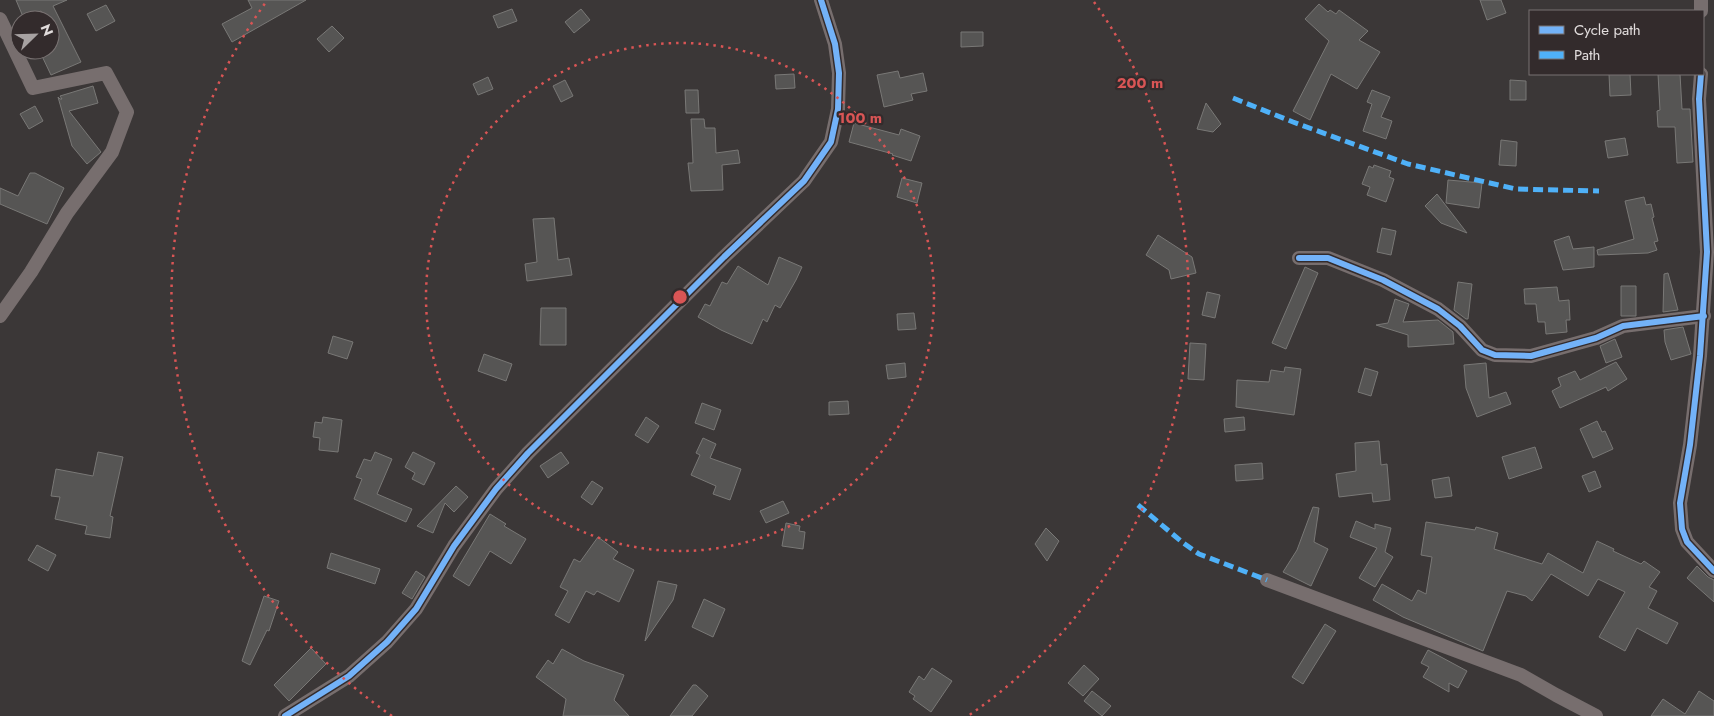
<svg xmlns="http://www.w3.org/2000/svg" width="1714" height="716" viewBox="0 0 1714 716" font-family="Jost,sans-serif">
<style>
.building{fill:#565554;stroke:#797876}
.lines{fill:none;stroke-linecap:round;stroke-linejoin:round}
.street{stroke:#776e6e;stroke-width:14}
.quiet{stroke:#4fb1f8;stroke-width:5;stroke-dasharray:10 5;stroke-linecap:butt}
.cycleway-casing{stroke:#332b2c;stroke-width:9}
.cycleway{stroke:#73b2f8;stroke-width:6}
.ring{fill:none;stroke:#d95555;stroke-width:2.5;stroke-dasharray:2.5 5}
.centre{fill:#d95555;stroke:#332b2c;stroke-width:2.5}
.ring-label{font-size:15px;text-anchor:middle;font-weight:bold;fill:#d95555;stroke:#332b2c;stroke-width:4.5;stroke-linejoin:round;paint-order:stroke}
</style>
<rect width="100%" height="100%" fill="#3b3737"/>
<path class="building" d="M16 0H67L53 6 81 62 51 75 41 54 56 47 50 31V20H45L41 11 24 19Z
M248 0H306L232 42 222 24 252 8Z
M1480 0H1501L1506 13 1487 20Z
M1319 4 1328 12 1330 10 1336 14 1339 10 1368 31 1359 40 1380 52 1357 89 1331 74 1310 120 1293 111 1329 41 1305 19Z
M106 5 115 21 96 31 87 14Z
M512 9 517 21 498 28 493 16Z
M581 9 590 20 574 33 565 22Z
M332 26 344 38 329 52 317 39Z
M961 32H983V46L961 47Z
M898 71 900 78 923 73 927 91 911 94 913 100 884 107 877 75Z
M794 74 795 88 776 89 775 75Z
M1609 74H1630L1631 95 1610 96Z
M1658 74H1680L1682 109H1690L1693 162 1677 163 1675 127H1658L1657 111 1660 110Z
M488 77 493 89 478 95 473 84Z
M565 80 573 96 561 102 553 86Z
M1510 80 1526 81V100H1510Z
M93 86 98 103 69 111 101 152 87 164 72 146 58 97 60 99H62L60 96Z
M685 90H698L699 113H686Z
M1372 90 1390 97 1381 117 1392 121 1386 139 1363 131 1372 104 1367 102Z
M1206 103 1221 124 1213 132 1197 129Z
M35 106 43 121 29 129 20 114Z
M691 119H704L705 128H715L716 153 738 150 740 163 722 165 723 190 691 191 688 163H693Z
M854 123 899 135 901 129 920 136 911 161 892 155 893 154 849 142Z
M1625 138 1628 155 1608 158 1605 141Z
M1501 140 1517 142 1516 166 1499 165Z
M1374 165 1391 171 1389 177 1394 179 1386 202 1367 195 1370 187 1362 184 1369 166 1373 168Z
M30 173H35L64 188 47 224 0 204V188L18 196Z
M902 178 922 183 917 203 897 197Z
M1448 180 1482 183 1479 208 1446 203Z
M1437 194 1467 233 1441 223 1425 206Z
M1644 197 1646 205 1651 204 1654 217 1652 218 1658 241 1654 242 1657 250 1648 253 1598 255 1597 250 1634 239 1625 201Z
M554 218 558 260 569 258 572 275 527 281 525 264 537 262 533 219Z
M1382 228 1396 231 1391 255 1377 252Z
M1158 235 1192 257 1196 273 1171 279 1169 270 1146 255Z
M1569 236 1573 249 1594 247V267L1563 270 1554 241Z
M779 257 802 267 796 280 780 308 775 305 767 322 763 319 752 344 721 330 698 317 705 304 710 306 722 282 727 284 738 266 768 285Z
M1305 267 1318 273 1286 349 1272 343Z
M1668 273 1678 310 1663 312 1664 274Z
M1458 282 1472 284 1468 319H1466L1454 310Z
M1621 286H1636V316H1621Z
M1557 287 1559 301 1569 300 1570 320H1566L1567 332 1546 334 1545 322H1538L1536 304H1525L1524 289Z
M1207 292 1220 295 1215 318 1202 315Z
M1395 299 1409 304 1403 322 1438 320 1453 332 1454 344 1408 347V335L1376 325 1388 323Z
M541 308H566V345H540Z
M914 313 916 329 898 330 897 314Z
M1683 327 1691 354 1671 360 1665 342 1664 330Z
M333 336 353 342 347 359 328 353Z
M1615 339 1622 357 1606 363 1600 346Z
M1190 343 1206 344 1204 380 1188 379Z
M484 354 512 364 506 381 478 371Z
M1616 362 1627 379 1608 391 1606 387 1560 408 1552 391 1561 386 1558 378 1575 371 1580 380Z
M905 363 906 377 888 379 886 365Z
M1486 363 1489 398 1506 392 1511 404 1477 417 1466 388 1464 365Z
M1285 367 1301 369 1294 415 1236 407 1237 380 1269 382 1271 370 1284 372Z
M1365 368 1378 372 1371 396 1358 392Z
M848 401 849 414 829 415V402Z
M702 403 721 410 714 430 695 423Z
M323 417 342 420 338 452 319 450 320 438 313 437 315 422 322 423Z
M646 417 659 426 648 443 635 435Z
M1244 417 1245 430 1225 432 1224 419Z
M1597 421 1602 432 1605 431 1613 449 1593 458 1580 429Z
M703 438 716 444 710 458 741 469 730 500 713 494 716 486 691 475 700 455 696 453Z
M1379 441 1381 465 1387 464 1390 500 1373 502 1372 493 1339 497 1336 474 1356 471 1355 443Z
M1535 447 1542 468 1509 479 1502 457Z
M98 452 123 457 110 516 113 517 110 538 85 534 87 526 55 519 60 497 51 496 56 469 93 476Z
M375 452 392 459 377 494 412 509 406 522 354 499 362 479 356 477 364 459 371 461Z
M413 452 435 463 424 485 412 479 415 473 405 467Z
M561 452 569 463 548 478 540 466Z
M1262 463 1263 479 1236 481 1235 465Z
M1595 471 1601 487 1589 492 1582 476Z
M1449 477 1452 496 1435 498 1432 480Z
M592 481 603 488 592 505 581 497Z
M456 486 468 497 454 512 445 503 433 533 417 526Z
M783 501 789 513 766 523 760 511Z
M1313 507 1319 508 1314 542 1328 549 1311 586 1283 572 1297 550Z
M490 514 506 524 504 526 526 539 511 564 490 551 469 586 453 576Z
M1356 521 1375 529V524L1391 528 1385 552 1393 557 1375 587 1359 578 1377 548 1350 537Z
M1426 522 1475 530 1476 527 1498 533 1494 549 1542 564 1548 553 1583 573 1597 541 1614 549 1613 551 1641 564 1644 561 1660 572 1649 587 1657 591 1648 608 1678 623 1667 644 1637 628 1625 651 1599 637 1625 592 1598 579 1588 596 1551 574 1532 601 1526 596 1507 591 1483 651 1403 617 1373 600 1382 584 1412 601 1418 590 1426 594 1432 557 1421 555Z
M786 523 800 526 799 531 805 532 803 549 782 546Z
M1046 528 1059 541 1047 561 1035 544Z
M598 537 618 552 613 559 634 570 619 602 597 591 594 595 586 591 569 623 555 615 568 591 560 587 574 559 580 562Z
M37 545 56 555 48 571 28 560Z
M331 553 380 569 375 584 327 568Z
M1697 566 1708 577 1714 580V602L1687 578Z
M416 571 425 577 412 599 402 593Z
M658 581 677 585 673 600 645 641Z
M264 596 279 601 269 631 267 630 250 665 242 661Z
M704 599 725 609 713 637 692 627Z
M1325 624 1336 631 1303 684 1292 677Z
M311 648 326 664 289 701 274 685Z
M562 649 584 661 624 675 614 700 629 716H563L566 699 536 677 548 660 553 664Z
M1428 650 1467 671 1458 688 1449 683V692L1423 677 1429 667 1421 663Z
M1084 665 1099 679 1083 696 1068 683Z
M932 668 952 681 931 712 913 699 915 696 909 692 919 676 924 680Z
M693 685H696L708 696 692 716H670Z
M1092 691 1111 706 1102 716 1084 701Z
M1699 691 1714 701V716H1651L1663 699 1685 714Z"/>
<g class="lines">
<path class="street" d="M1701 11V0
M0 19 33 88 106 73 127 112 112 152 67 213 31 272 0 316
M1701 74 1699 99 1707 252 1700 356 1690 445 1680 503 1682 529 1687 542 1714 571
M1299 258H1328L1383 280 1438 309 1460 326 1482 350 1495 355 1531 356 1596 338 1623 326 1704 316
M1267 580 1521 675 1556 695 1596 716
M285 716 349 676 387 642 416 609 454 546 496 489 528 453 724 257 804 181 831 142 838 109 839 73 835 44 821 0"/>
<path class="quiet" d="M1233 98 1293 122 1408 164 1516 189 1599 191
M1138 505 1182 542 1199 554 1267 580"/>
<defs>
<path id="cycleway" d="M1701 74 1699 99 1707 252 1700 356 1690 445 1680 503 1682 529 1687 542 1714 571
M1299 258H1328L1383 280 1438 309 1460 326 1482 350 1495 355 1531 356 1596 338 1623 326 1704 316
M285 716 349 676 387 642 416 609 454 546 496 489 528 453 724 257 804 181 831 142 838 109 839 73 835 44 821 0"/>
</defs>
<use href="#cycleway" class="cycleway-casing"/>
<use href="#cycleway" class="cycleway"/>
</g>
<g class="ring">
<circle cx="680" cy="297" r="254"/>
<path d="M392 716A508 508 0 0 1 266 2M1094 2A508 508 0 0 1 968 716"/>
</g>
<circle cx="680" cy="297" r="8" class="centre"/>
<g class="ring-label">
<text x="1140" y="88">200 m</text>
<text x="860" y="123">100 m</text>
</g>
<rect x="1529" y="10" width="175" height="65" fill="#332b2c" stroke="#797272"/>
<rect x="1539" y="26" width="25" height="8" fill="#73b2f8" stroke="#797272"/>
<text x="1574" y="35" font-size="15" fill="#e1dcdc">Cycle path</text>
<rect x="1539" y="51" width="25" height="8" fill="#4fb1f8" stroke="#797272"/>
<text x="1574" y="60" font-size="15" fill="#e1dcdc">Path</text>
<g transform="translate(35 35) rotate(67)"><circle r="24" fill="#332b2c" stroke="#797272"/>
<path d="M0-4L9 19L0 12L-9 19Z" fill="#a7a2a2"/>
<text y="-8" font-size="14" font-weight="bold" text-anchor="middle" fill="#e1dcdc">N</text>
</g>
</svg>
